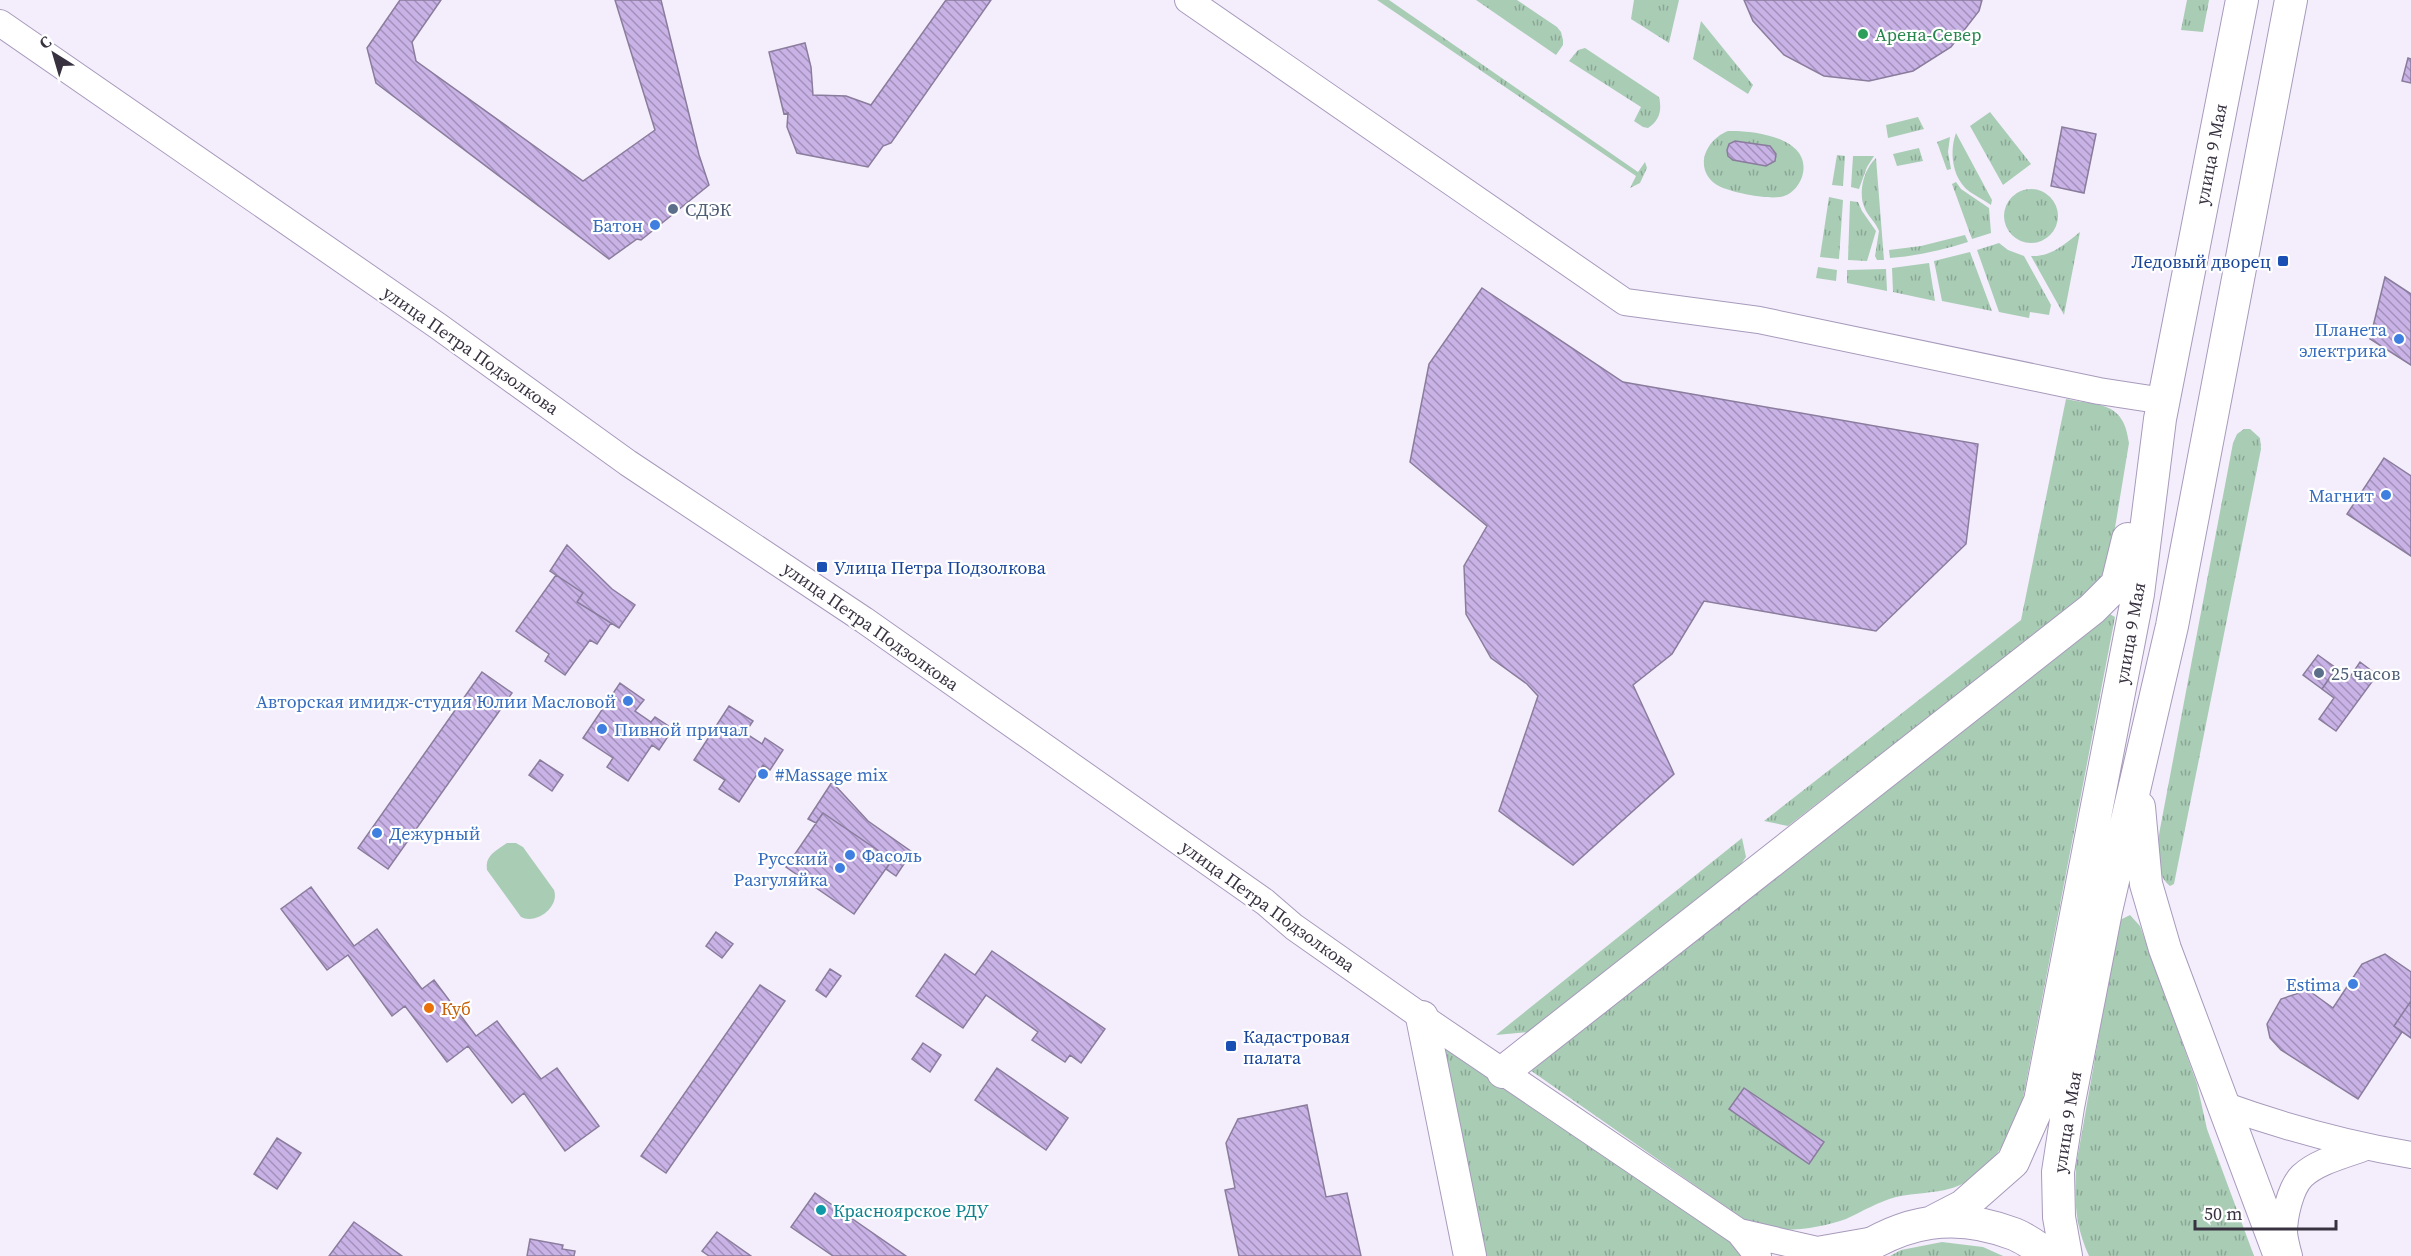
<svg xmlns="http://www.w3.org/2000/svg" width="2411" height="1256" viewBox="0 0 2411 1256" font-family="'Source Serif 4',serif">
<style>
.grass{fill:url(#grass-tufts)}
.pitch{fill:#a9ccb5}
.building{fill:url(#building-back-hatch);stroke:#8a7c9c;stroke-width:1.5}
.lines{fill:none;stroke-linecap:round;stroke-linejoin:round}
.minor-casing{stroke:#a79abb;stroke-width:28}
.major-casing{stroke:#a79abb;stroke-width:34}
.minor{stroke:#fff;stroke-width:26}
.major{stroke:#fff;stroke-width:32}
.leisure-dot{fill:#2e9e5b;stroke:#fff;stroke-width:2}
.service-dot{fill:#5c6f8a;stroke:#fff;stroke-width:2}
.shop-dot{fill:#3f7fe0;stroke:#fff;stroke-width:2}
.transit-dot{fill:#1a4fb4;stroke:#fff;stroke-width:2}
.food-dot{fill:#e8710a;stroke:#fff;stroke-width:2}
.culture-dot{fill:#0f9aa8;stroke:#fff;stroke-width:2}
.labels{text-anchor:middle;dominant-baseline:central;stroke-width:4.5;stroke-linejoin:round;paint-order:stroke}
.leisure-label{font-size:18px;fill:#27864d;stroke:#fff;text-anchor:start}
.street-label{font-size:18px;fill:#383240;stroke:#fff}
.service-label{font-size:18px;fill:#4e5e75;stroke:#fff;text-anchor:start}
.shop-label{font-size:18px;fill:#366cbe;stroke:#fff;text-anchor:end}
.transit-label{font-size:18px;fill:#164399;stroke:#fff;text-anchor:start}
.food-label{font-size:18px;fill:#c56008;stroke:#fff;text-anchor:start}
.culture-label{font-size:18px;fill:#0d838f;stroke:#fff;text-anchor:start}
</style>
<defs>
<pattern id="grass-tufts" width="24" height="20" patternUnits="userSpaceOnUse" patternTransform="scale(1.5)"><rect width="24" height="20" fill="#a9ccb5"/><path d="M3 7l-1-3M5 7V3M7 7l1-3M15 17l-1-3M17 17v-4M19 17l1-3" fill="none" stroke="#8ba695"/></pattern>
<pattern id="building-back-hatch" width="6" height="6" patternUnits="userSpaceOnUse" patternTransform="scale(1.5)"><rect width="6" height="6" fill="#c8b2e6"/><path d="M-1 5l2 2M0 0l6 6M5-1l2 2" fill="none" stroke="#a391bc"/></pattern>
</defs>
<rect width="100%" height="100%" fill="#f4eefc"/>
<path class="grass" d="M1377 0H1389L1638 172 1645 162 1647 168 1640 183 1630 188 1636 176Z
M1476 0H1517L1557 27 1561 32 1563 40V45L1556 55Z
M1634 0H1679L1669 43 1631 19Z
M2187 0H2209L2203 32 2181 30Z
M1701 21 1753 85 1748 94 1693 59Z
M1585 48 1659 97C1662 110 1660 120 1648 128L1643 127 1634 121 1641 107 1569 61 1578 50Z
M1990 112 2031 164 2003 185 1970 126Z
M1918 117 1924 129 1888 138 1886 125Z
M1728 131C1754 130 1814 138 1802 177 1799 185 1793 193 1784 196 1772 201 1728 192 1717 185 1693 169 1705 140 1728 131Z
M1956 133 1992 200 1991 205C1984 200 1976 196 1970 192 1952 179 1949 152 1956 133Z
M1950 137 1948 152 1951 169 1947 170 1937 142Z
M1919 148 1923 161 1897 166 1893 154Z
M1837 155 1845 156 1843 186 1832 185Z
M1853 156H1874L1867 167 1859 189 1851 187Z
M1876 158 1884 260H1877L1875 256 1879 231C1876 223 1870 218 1866 211 1857 195 1863 170 1876 158Z
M1956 182 1961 189 1989 208 1991 233 1972 239 1952 184Z
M2004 216a27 27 0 1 1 54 0a27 27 0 1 1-54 0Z
M1829 197 1843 200 1839 259 1820 257Z
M1850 201 1858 202 1862 211 1876 231 1867 261 1848 260Z
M2080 232 2064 315 2031 256C2051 257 2065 244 2080 232Z
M1965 235 1968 242C1942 250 1917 256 1890 258L1889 250 1921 246Z
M1999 243 2008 250 2024 256 2051 305 2049 315 2030 312 2029 318 1999 312 1977 250Z
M1970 252 1992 311 1942 301 1934 261Z
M1929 263 1935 301 1893 292 1892 268Z
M1818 267 1837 270 1836 281 1816 278Z
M1886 269 1887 291 1847 283V270Z
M2066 399C2100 406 2124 401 2129 443L2109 564 2099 580 2080 600 1788 826 1764 821 2021 620Z
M2244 429H2250L2260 438 2261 449 2174 884 2170 886C2154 874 2157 846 2160 829L2233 443 2237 434Z
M2108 613 2115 617 2021 1109C2009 1136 1996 1163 1971 1179 1948 1195 1922 1191 1896 1197 1878 1202 1863 1211 1846 1219 1828 1226 1793 1232 1774 1229 1763 1227 1753 1222 1743 1219L1530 1070Z
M1742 838 1746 857 1741 864 1530 1032 1496 1035Z
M2130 915 2140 926 2197 1084 2207 1129 2254 1256H2089C2074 1222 2075 1203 2076 1166L2118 927 2120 920Z
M1441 1042 1724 1233 1748 1256H1485Z
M1942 1242 1983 1247 2003 1256H1890L1901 1250Z"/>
<path class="pitch" d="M507 843H516L523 847 554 890C560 907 536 925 521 917L487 870C485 855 496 851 507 843Z"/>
<path class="building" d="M400 0H441L412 42 416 61 583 181 655 130 615 0H661L699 155 709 185 641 240 637 239 609 259 376 83 367 48Z
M946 0H991L891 143 883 146 868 167 797 153 787 127 788 113 784 114 769 52 805 43 811 67 813 95 846 96 871 105Z
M1744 0H1982L1979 11 1951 47 1913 71 1869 81 1824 76 1784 55 1753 21Z
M2408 58 2411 59V83L2402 81Z
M2062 127 2096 134 2084 193 2051 186Z
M1735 141 1770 146 1776 154 1775 161 1766 166 1733 160 1728 156 1727 150 1729 144Z
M2385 277 2411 294V365L2370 339Z
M1482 288 1623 382 1978 444 1966 544 1876 631 1704 601 1672 654 1633 685 1674 774 1573 865 1499 811 1538 696 1527 684 1491 658 1466 614 1464 566 1487 526 1410 462 1429 364Z
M2384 458 2411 476V556L2347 514Z
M567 545 612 589 635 605 619 628 577 602 583 593 550 571Z
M556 575 583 593 577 602 611 623 597 644 590 640 565 675 545 661 549 654 516 631Z
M2318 655 2336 668 2322 689 2303 675Z
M2360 662 2377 675 2336 731 2319 719 2334 698 2322 689 2335 670 2348 680Z
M482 672 512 693 388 869 358 848Z
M620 683 644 700 635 711 651 722 655 717 673 729 659 750 652 745 628 781 607 767 613 758 583 738Z
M729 706 753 721 745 733 762 744 765 738 783 750 770 770 763 765 739 802 719 789 725 780 694 760Z
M540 760 563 775 552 791 529 775Z
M832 782 868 821 912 852 896 876 886 869 892 860 823 813 816 823 808 819Z
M823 813 892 860 854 914 786 867Z
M311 887 354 946 377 929 422 989 434 980 476 1036 497 1021 541 1079 557 1068 599 1126 565 1151 524 1093 512 1103 468 1046 447 1062 405 1006 392 1016 348 955 327 970 281 909Z
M716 932 733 944 722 958 706 946Z
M992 951 1105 1029 1081 1063 1070 1055 1065 1062 1032 1040 1038 1032 986 995 963 1028 916 996 945 954 975 975Z
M2385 954 2411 972V1001L2394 1026 2402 1032 2358 1099 2281 1050 2270 1038 2267 1024 2281 999 2308 990 2333 1008 2362 964Z
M830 969 841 976 826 997 816 990Z
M760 985 785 1001 666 1173 641 1156Z
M2411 1001V1038L2394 1026Z
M923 1043 941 1055 930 1072 912 1059Z
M997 1068 1068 1118 1046 1150 975 1100Z
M1744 1088 1824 1142 1809 1164 1729 1109Z
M1307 1105 1326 1197 1347 1193 1361 1256H1239L1225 1190 1235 1188 1226 1143 1238 1119Z
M277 1138 301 1153 277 1189 254 1174Z
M815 1193 906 1256H833L791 1227Z
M354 1222 402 1256H329Z
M717 1232 751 1256H709L702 1251Z
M530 1239 563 1245 562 1249 575 1251 574 1256H527Z"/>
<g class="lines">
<defs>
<path id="minor" d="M1188 0 1625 302 1759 320 2099 391 2164 401
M0 23 438 326 628 463 864 620 1265 902 1294 927 1422 1017 1739 1232 1758 1256
M2223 1105C2284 1127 2346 1144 2411 1155
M1739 1232 1817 1250 1874 1240
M2289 1256C2287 1249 2285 1241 2284 1233 2284 1217 2290 1188 2302 1176 2318 1161 2345 1155 2366 1147"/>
<path id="major" d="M2139 807 2146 884 2165 949 2280 1256
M1422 1017 1470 1256
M1503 1072 2092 609 2117 584 2128 539
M1934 1221 1963 1206 2013 1162 2040 1101 2138 594 2160 419 2242 0
M1852 1256C1904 1220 1955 1211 2014 1234 2027 1239 2039 1249 2050 1256
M2066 1256 2059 1217 2058 1172 2068 1107 2106 911 2172 626 2291 0"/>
</defs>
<use href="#minor" class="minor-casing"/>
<use href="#major" class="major-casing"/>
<use href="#minor" class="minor"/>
<use href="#major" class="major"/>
</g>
<circle class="leisure-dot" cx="1863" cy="34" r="6"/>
<g class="service-dot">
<circle cx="673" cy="209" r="6"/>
<circle cx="2319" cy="673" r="6"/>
</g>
<g class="shop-dot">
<circle cx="655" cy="225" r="6"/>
<circle cx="2399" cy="339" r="6"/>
<circle cx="2386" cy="495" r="6"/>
<circle cx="628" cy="701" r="6"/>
<circle cx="602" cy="729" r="6"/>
<circle cx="763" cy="774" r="6"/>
<circle cx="377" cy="833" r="6"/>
<circle cx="850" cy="855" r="6"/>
<circle cx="840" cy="868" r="6"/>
<circle cx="2353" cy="984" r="6"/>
</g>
<g class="transit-dot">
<rect x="2277" y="255" width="12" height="12" rx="3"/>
<rect x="816" y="561" width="12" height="12" rx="3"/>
<rect x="1225" y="1040" width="12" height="12" rx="3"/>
</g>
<circle class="food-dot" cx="429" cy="1008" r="6"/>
<circle class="culture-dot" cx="821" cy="1210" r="6"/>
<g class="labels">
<g class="leisure-label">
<text x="1875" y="34">Арена-Север</text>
</g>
<g class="street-label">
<text transform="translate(2211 154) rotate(-79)">улица 9 Мая</text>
<text transform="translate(471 350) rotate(35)">улица Петра Подзолкова</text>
<text transform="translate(871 626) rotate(35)">улица Петра Подзолкова</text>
<text transform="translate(2130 633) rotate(-80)">улица 9 Мая</text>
<text transform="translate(1268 906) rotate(36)">улица Петра Подзолкова</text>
<text transform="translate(2067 1122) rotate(-81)">улица 9 Мая</text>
</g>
<g class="service-label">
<text x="685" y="209">СДЭК</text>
<text x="2331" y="673">25 часов</text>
</g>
<g class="shop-label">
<text x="643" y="225">Батон</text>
<text x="2387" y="329">Планета<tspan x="2387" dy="21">электрика</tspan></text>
<text x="2374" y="495">Магнит</text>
<text x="616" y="701">Авторская имидж-студия Юлии Масловой</text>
<text x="614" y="729" text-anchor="start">Пивной причал</text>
<text x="775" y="774" text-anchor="start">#Massage mix</text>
<text x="389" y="833" text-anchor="start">Дежурный</text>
<text x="862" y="855" text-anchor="start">Фасоль</text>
<text x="828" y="858">Русский<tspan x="828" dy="21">Разгуляйка</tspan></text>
<text x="2341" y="984">Estima</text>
</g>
<g class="transit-label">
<text x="2271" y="261" text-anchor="end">Ледовый дворец</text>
<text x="834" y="567">Улица Петра Подзолкова</text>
<text x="1243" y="1036">Кадастровая<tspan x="1243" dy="21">палата</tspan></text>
</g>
<g class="food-label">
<text x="441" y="1008">Куб</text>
</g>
<g class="culture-label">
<text x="833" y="1210">Красноярское РДУ</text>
</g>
</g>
<g transform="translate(54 54) rotate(323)" stroke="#ffffff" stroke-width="4.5" paint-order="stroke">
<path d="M0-4.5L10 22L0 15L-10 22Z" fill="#383240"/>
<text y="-9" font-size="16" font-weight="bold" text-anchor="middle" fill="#383240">С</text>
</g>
<path d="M2195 1220v9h141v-9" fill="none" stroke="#383240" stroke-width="3"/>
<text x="2204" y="1220" font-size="18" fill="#383240" stroke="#ffffff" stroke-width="4.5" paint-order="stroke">50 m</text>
</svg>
